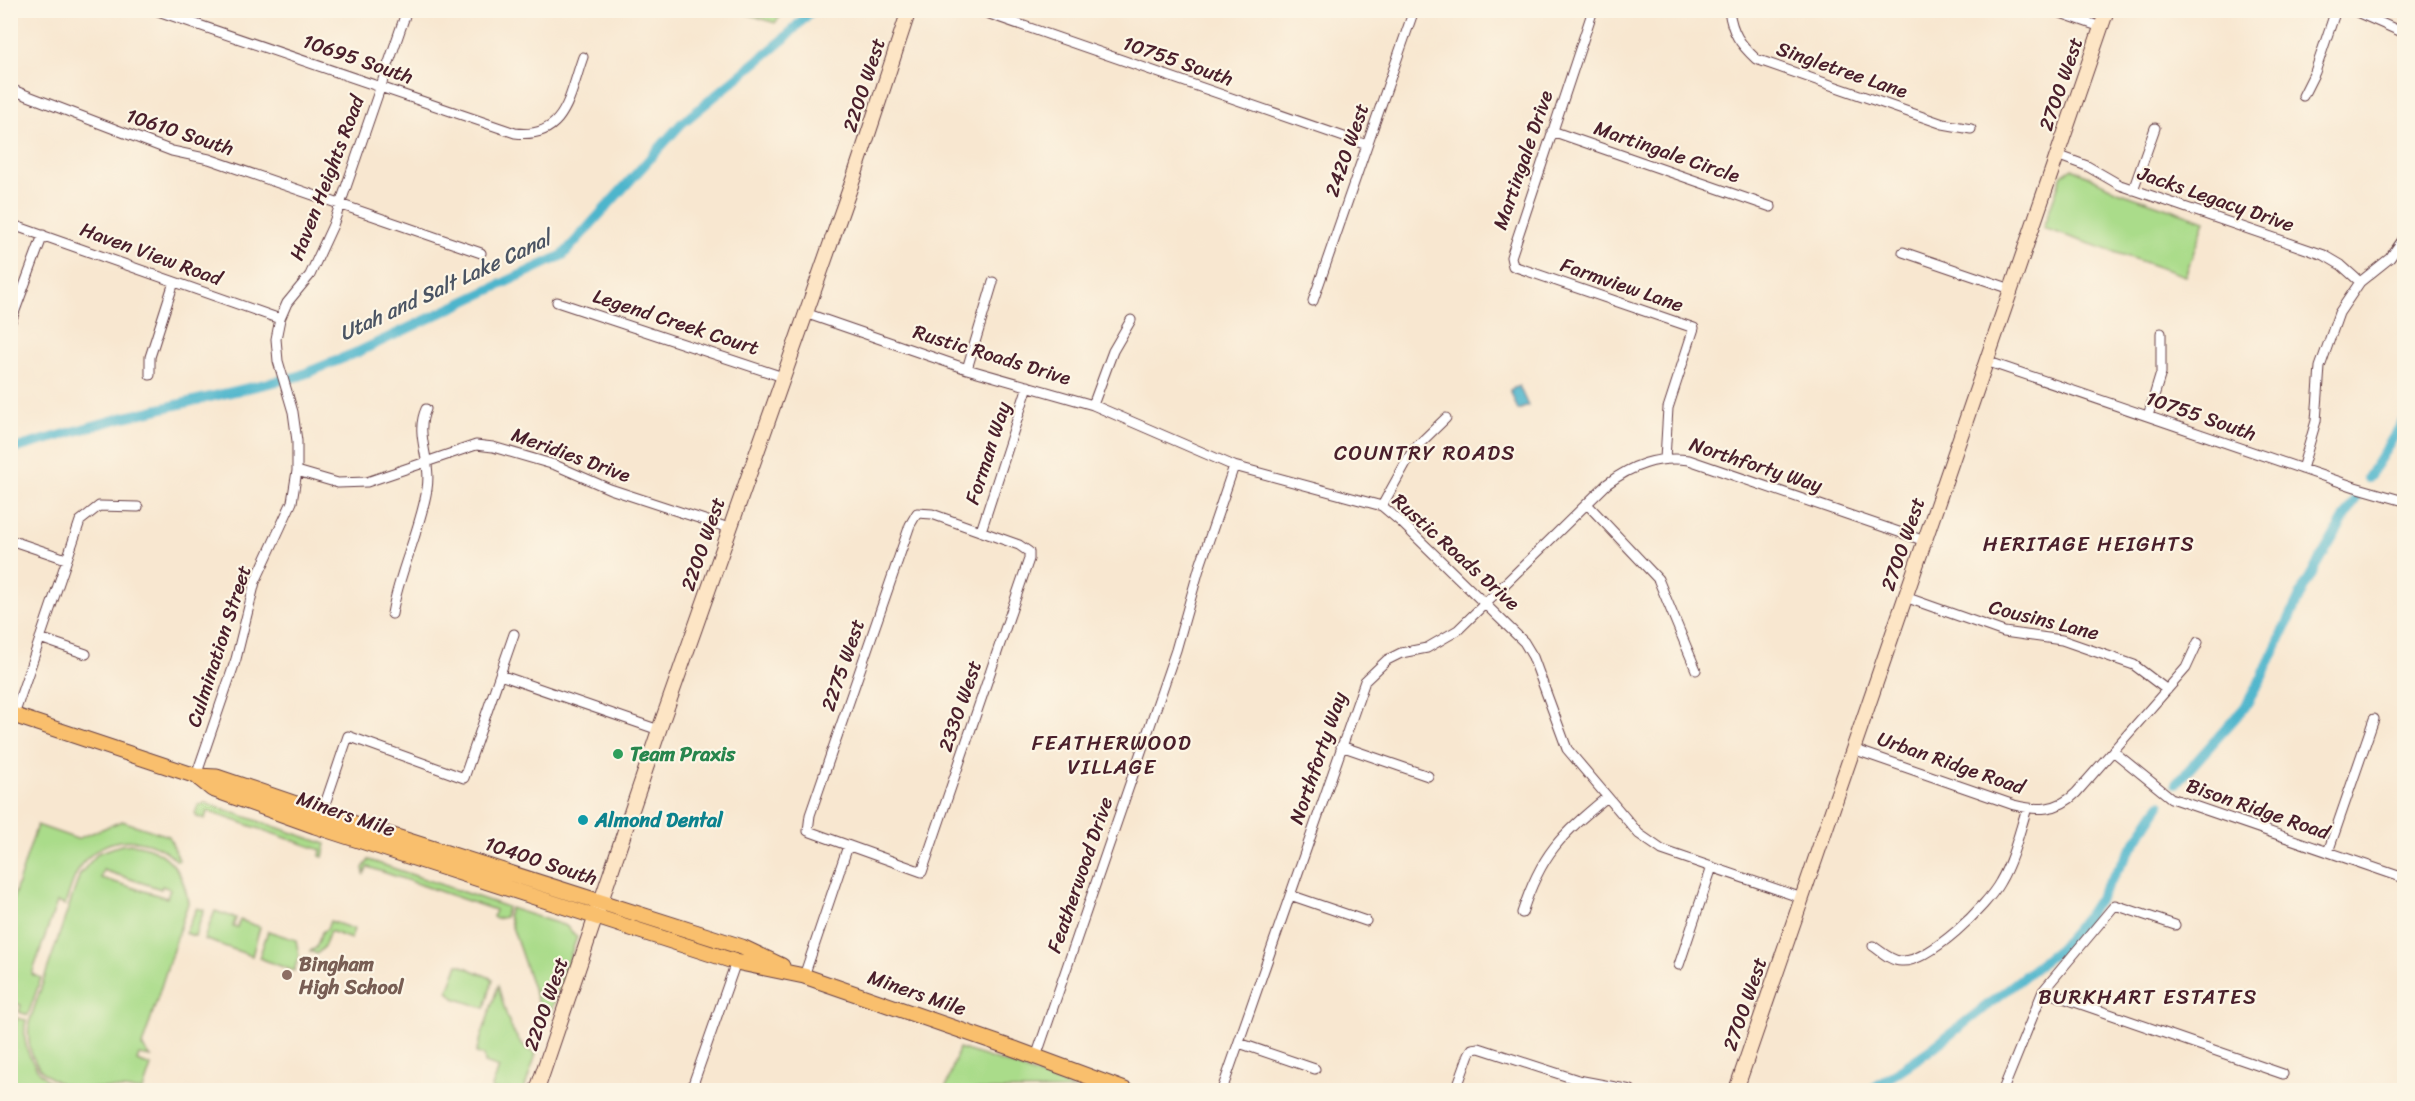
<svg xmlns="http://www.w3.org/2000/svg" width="2415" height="1101" viewBox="0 0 2415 1101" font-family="Sriracha,sans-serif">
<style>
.green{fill:#aadc8a;stroke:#7a7e5a;stroke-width:1.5;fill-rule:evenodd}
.water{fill:#4eb5cc;stroke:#4c6a7c;stroke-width:1.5}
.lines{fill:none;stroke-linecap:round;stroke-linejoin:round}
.canal{stroke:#4eb5cc;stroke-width:10}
.street-casing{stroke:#643d44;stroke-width:11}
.secondary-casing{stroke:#643d44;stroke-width:16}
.primary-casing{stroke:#643d44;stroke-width:17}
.street{stroke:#fff;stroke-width:9}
.secondary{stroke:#fde5c5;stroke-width:14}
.primary{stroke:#f9bf6d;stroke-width:15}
.leisure-dot{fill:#2e9e5b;stroke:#fcf5e5;stroke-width:2}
.culture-dot{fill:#0f9aa8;stroke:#fcf5e5;stroke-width:2}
.education-dot{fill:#8d6e63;stroke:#fcf5e5;stroke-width:2}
.labels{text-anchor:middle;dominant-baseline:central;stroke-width:4.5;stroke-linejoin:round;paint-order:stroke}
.street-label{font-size:20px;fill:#4a1f2b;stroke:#fcf5e5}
.leisure-label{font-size:20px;font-weight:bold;fill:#27864d;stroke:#fcf5e5;text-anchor:start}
.culture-label{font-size:20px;font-weight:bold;fill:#0d838f;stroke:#fcf5e5;text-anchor:start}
.education-label{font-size:20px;font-weight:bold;fill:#785e54;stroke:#fcf5e5;text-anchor:start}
.water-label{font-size:21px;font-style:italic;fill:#4b5463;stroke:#fcf5e5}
.neighbourhood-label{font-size:21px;letter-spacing:1.5px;fill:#4a1f2b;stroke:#fcf5e5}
</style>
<rect width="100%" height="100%" fill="#fcf5e5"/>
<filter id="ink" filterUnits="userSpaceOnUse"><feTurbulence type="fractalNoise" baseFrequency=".0167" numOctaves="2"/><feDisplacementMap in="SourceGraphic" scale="12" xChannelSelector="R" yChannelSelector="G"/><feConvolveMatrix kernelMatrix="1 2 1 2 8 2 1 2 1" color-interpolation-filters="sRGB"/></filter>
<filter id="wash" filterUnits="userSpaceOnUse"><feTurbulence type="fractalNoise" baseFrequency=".008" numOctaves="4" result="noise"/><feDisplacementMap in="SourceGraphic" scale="24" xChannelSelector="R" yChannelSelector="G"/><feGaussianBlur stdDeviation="1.35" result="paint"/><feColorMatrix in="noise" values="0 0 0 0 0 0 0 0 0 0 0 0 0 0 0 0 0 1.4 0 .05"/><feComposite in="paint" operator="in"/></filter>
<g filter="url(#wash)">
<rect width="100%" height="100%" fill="#f8e7d0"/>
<path class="green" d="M738 11 785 10V11L775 23Z
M2072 168 2118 191 2205 221 2185 276 2043 228 2062 175Z
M205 803 326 844 323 857 320 856 321 850 207 811 205 819 197 817 195 814 198 805Z
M122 821 169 836 179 860 177 861C151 835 109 832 84 862 74 874 70 890 65 905L57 902 32 974 41 978 28 1015 19 1012 21 1005 11 1002V905L37 825 77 839Z
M132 844C166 848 184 870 188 903L142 1046 151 1057 139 1055 137 1061 151 1066 143 1090C130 1091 112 1087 102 1088 57 1091 24 1073 29 1023L80 874 98 853 121 845ZM103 870 161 889 162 886 170 889 167 898 101 878Z
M369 860 507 907 505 917 496 919 493 917 495 910 368 867 364 874 363 868Z
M197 908 204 910 195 936 185 933Z
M510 908 566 926 577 937 550 1014 540 1009 508 915Z
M215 911 236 918 233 926 237 927 240 920 260 927 252 956 204 939Z
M330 921 354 929 351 939 330 931 324 947 317 954 310 951 316 948 322 932 327 929Z
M268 931 296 940 299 955 294 971 259 958Z
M458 964 493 979 485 1008 454 998 448 991Z
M498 986C506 1012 510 1042 536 1054L524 1090H491L499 1068 485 1063 484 1055 476 1053Z
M17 1018 26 1020C20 1049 36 1077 62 1090H33L11 1082V1023L15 1024Z
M959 1048 1015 1066 1076 1090H945Z"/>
<path class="water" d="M1519 386 1528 406 1518 410 1510 390Z"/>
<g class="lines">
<path class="canal" d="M10 450 121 418 299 376 358 352 563 255 681 124 784 39 812 10
M2368 478 2404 420
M2176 784 2245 707 2261 679 2304 587 2356 498
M1871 1090 1930 1050 2059 949 2086 918 2160 805"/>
</g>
</g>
<g filter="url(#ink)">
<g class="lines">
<defs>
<path id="street" d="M155 10 515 133C566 139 569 96 583 57
M978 10 1367 145
M1593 10 1511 257 1513 266 1694 328 1668 408 1665 459
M1729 10C1732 33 1740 44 1756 59L1943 124 1971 129
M2052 10 2101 27
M2352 10 2404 33
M10 89 172 151 209 159 481 253
M2303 96 2315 72 2336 10
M1552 131 1771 207
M2057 155 2087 166 2120 185 2324 255 2341 265 2360 282
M2133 190 2155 128
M10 224 280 319
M1903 252 2011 289
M1313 301 1414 10
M557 302 783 377
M805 313 967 369 1093 405 1234 466 1382 506 1401 522 1524 642 1533 657 1567 749 1639 834 1662 850 1802 898
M10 324 43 235
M1986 361 2355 487 2404 501
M967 369 993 282
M150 375V357L174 282
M1093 405 1113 351 1131 320
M2148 416 2161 373V333
M2302 469 2316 421 2320 367 2339 313 2360 282 2390 258 2404 238
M297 471 338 483 367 482 476 445 493 447 555 465 610 489 729 528
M1587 504 1658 579 1696 670
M1382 506 1413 450 1446 418
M917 513 932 514 1019 545 1029 552V559L922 872 808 831 810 815 910 525Z
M981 531 1028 386
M10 540 66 559
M1905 597 2004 632 2062 640 2134 665 2167 690
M392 614C399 571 420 532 427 489 432 459 414 435 426 409
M40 638 86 654
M500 675 659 730
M14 715 80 521 99 506 138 507
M1341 746 1428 776
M1853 749 2014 805C2037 811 2058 811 2076 793L2186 668 2198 642
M2113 751 2171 798 2404 878
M196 776 236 659 255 582 292 502 297 471V441L293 412 278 361 276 339 280 319 287 303 310 275 333 225 407 10
M322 813 348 736 464 778 514 634
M2328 852 2374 719
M1290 895 1366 921
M1522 913C1541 854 1560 836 1607 797
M1873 946C1882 952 1891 961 1901 961 1929 963 1987 906 2000 882 2013 860 2019 833 2027 808
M1679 965 1712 867
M804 976 848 846
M2043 991 2283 1074
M1239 1043 1315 1069
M1036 1057 1176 650 1199 569 1234 466
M691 1090 736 962
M1222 1090 1365 681 1387 660 1401 653 1427 648 1458 630 1607 484C1632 465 1657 456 1689 460L1925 541
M1456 1090 1469 1054 1472 1049 1479 1048 1578 1080 1631 1090
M2003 1090 2043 991 2115 905 2175 925"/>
<path id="secondary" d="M537 1090 659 730 854 177 909 10
M1736 1090 2107 10"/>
<path id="primary" d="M10 714 196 776 217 777 340 819 742 947 782 966
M196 776 212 789 315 826 736 962 804 976 1012 1048 1125 1090"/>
</defs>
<use href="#street" class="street-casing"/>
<use href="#secondary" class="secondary-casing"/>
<use href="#primary" class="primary-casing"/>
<use href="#street" class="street"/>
<use href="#secondary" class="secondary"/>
<use href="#primary" class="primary"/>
</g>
</g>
<circle class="leisure-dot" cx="618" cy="754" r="6"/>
<circle class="culture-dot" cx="583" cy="820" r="6"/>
<circle class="education-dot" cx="287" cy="975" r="6"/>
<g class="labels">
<g class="street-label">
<text transform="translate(358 59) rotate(19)">10695 South</text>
<text transform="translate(1178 61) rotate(19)">10755 South</text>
<text transform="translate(1842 70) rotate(19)">Singletree Lane</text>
<text transform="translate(2061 84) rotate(-71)">2700 West</text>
<text transform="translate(864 85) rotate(-72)">2200 West</text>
<text transform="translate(180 132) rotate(18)">10610 South</text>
<text transform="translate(1347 150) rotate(-71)">2420 West</text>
<text transform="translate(1667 152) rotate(19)">Martingale Circle</text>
<text transform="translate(1523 160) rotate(-71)">Martingale Drive</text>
<text transform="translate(327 178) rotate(-69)">Haven Heights Road</text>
<text transform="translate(2216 199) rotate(19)">Jacks Legacy Drive</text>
<text transform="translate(151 254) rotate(20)">Haven View Road</text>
<text transform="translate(1622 285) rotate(19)">Farmview Lane</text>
<text transform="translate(676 322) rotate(18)">Legend Creek Court</text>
<text transform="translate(992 355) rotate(17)">Rustic Roads Drive</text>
<text transform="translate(2201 416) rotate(19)">10755 South</text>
<text transform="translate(988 453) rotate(-72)">Forman Way</text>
<text transform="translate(571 455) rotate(20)">Meridies Drive</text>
<text transform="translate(1756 465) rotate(18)">Northforty Way</text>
<text transform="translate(703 544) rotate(-71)">2200 West</text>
<text transform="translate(1903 544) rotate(-71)">2700 West</text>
<text transform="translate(1456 552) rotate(42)">Rustic Roads Drive</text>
<text transform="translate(2044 620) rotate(14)">Cousins Lane</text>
<text transform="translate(219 646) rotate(-72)">Culmination Street</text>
<text transform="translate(843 665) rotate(-71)">2275 West</text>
<text transform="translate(960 706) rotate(-71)">2330 West</text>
<text transform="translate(1318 758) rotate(-71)">Northforty Way</text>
<text transform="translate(1951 763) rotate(19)">Urban Ridge Road</text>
<text transform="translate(2258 809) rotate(19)">Bison Ridge Road</text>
<text transform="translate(346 814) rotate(19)">Miners Mile</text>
<text transform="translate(541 861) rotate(18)">10400 South</text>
<text transform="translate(1080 875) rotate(-71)">Featherwood Drive</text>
<text transform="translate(917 993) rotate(19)">Miners Mile</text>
<text transform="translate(546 1004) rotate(-71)">2200 West</text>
<text transform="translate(1745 1004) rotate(-71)">2700 West</text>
</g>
<g class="leisure-label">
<text x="630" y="754">Team Praxis</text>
</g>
<g class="culture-label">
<text x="595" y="820">Almond Dental</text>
</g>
<g class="education-label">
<text x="299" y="964">Bingham<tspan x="299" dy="23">High School</tspan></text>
</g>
<g class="water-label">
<text transform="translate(445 286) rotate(-25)">Utah and Salt Lake Canal</text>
</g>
<g class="neighbourhood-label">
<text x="1425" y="453">COUNTRY ROADS</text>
<text x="2089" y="544">HERITAGE HEIGHTS</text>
<text x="1112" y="743">FEATHERWOOD<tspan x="1112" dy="24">VILLAGE</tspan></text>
<text x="2148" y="997">BURKHART ESTATES</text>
</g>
</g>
<rect width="2415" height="1101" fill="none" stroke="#fcf5e5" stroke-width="36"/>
</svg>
